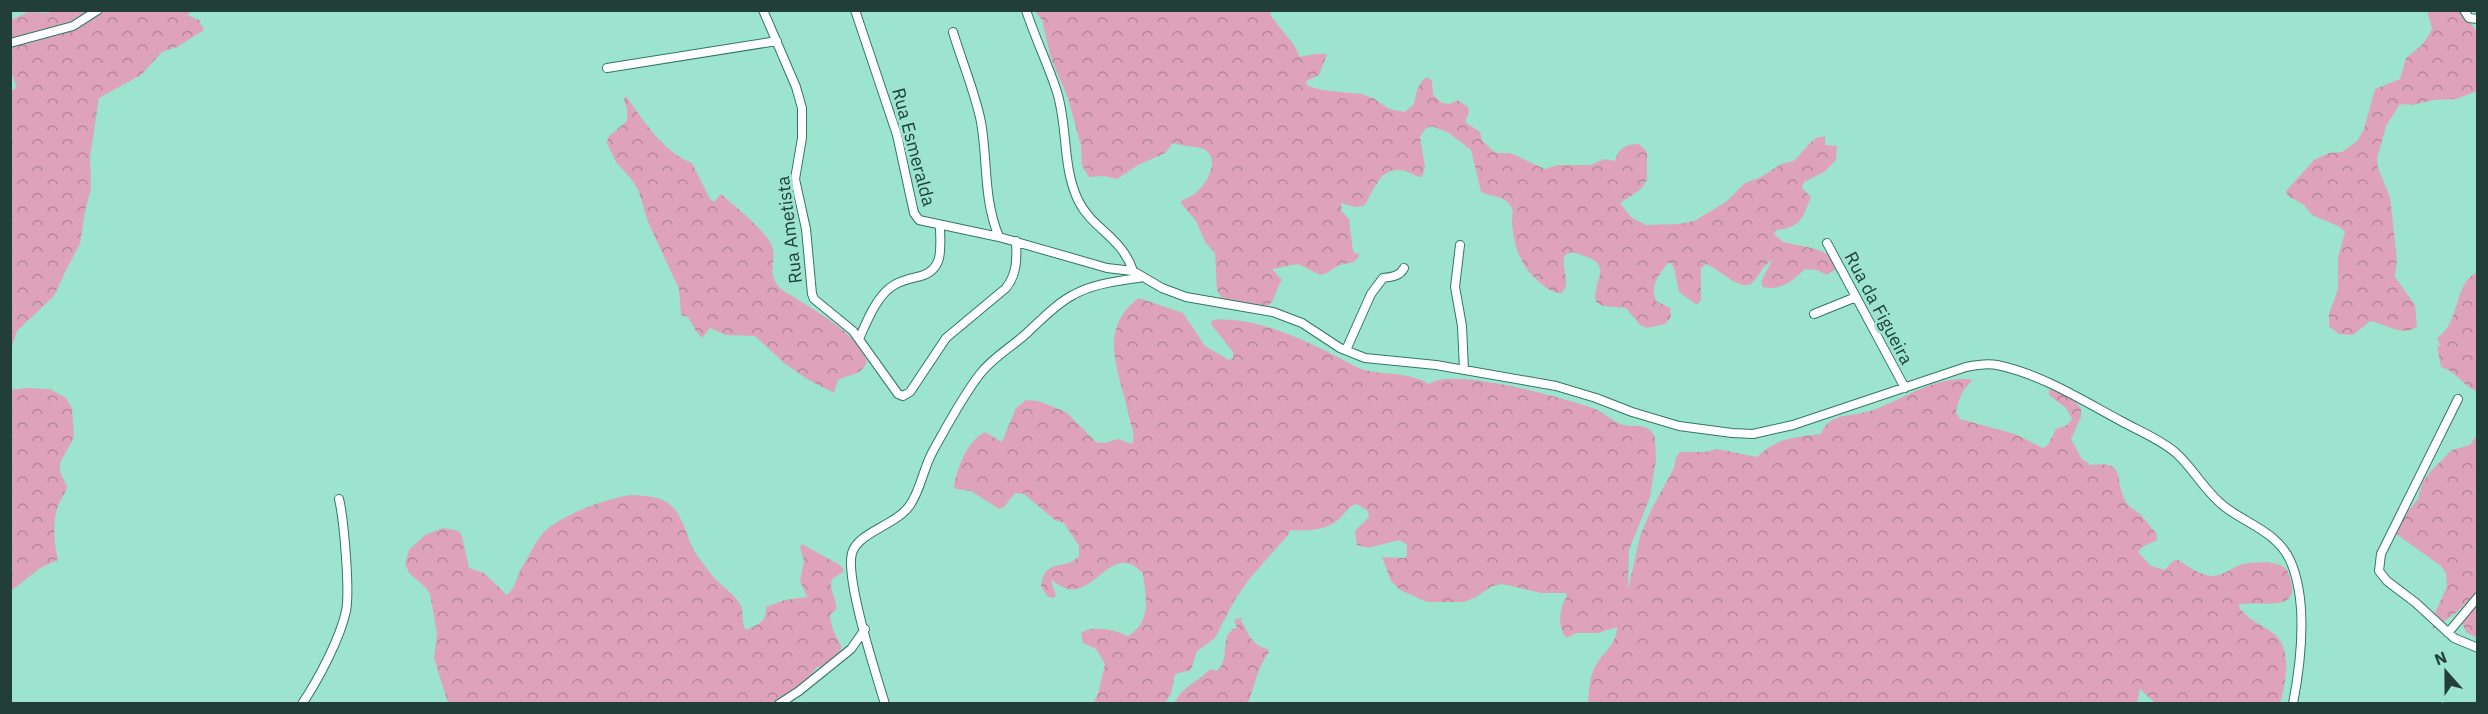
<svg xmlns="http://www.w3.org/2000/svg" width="2488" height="714" viewBox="0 0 2488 714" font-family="'IBM Plex Sans',sans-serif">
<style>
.forest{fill:url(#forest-crowns)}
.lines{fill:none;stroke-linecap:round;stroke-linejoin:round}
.minor-casing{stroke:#307865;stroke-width:10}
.minor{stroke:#fff;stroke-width:8}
.labels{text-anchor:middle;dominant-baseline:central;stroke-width:6;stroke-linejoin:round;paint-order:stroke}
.street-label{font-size:18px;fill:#213f36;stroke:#9ce4cd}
</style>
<defs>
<pattern id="forest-crowns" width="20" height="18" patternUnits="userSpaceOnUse" patternTransform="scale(1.5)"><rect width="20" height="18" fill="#dea3bb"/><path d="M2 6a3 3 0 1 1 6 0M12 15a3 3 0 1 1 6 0" fill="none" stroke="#b48699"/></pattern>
</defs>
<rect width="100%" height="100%" fill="#9ce4cd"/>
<path class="forest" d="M51 11H91L81 24 92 20 100 11H192L187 15 199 20 204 30 177 47 162 52 141 75 99 98 90 157 91 188 85 211 80 244 66 270 54 296 17 331 11 349 10 91 15 89 16 85 11 72V20L28 12 49 13Z
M1035 11H1270L1271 16 1294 45 1300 57C1307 55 1320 53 1327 54L1319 75 1306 81 1308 86 1322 90 1361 94 1373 98 1389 109 1405 112 1414 104C1416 94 1417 85 1425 78H1429L1432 81 1433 95 1442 103 1450 104 1457 100 1468 107 1469 112 1465 122 1480 132 1482 140 1493 151 1498 153H1510L1545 169 1558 165H1591L1604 159 1615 161C1618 148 1626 144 1639 144L1647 152V180L1640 190 1620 203 1632 218 1646 225 1679 224 1694 221 1726 202 1745 183 1761 177 1781 164 1794 161 1810 143 1816 138 1825 136V145L1837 146 1836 160 1824 172 1804 182 1802 188 1811 197C1802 218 1802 227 1777 230L1774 234 1783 242 1816 249 1838 259V268L1827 275 1816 270 1805 269C1792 281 1782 291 1763 287L1761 282 1772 260C1762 266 1761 273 1753 282 1742 294 1718 268 1706 264L1701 268V300L1697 305 1679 292 1674 268 1671 263H1668C1658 276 1650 285 1656 301L1670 308 1671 317 1665 324 1647 328 1640 325 1626 308 1603 306 1596 302C1591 283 1615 265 1584 256 1577 253 1572 251 1565 255 1560 268 1572 281 1562 293 1552 293 1546 288 1538 281 1520 266 1512 242 1512 218 1512 213 1514 210 1510 205 1503 195 1491 197 1481 192L1471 150 1449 133 1432 126 1425 129 1420 137 1425 167 1422 177C1414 177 1408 170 1399 170 1378 169 1374 192 1364 206L1355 207 1341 203 1342 212 1349 219 1353 252 1360 255 1354 262 1339 265 1327 273 1320 275 1298 264 1272 269 1282 280C1277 287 1276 295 1271 303 1264 313 1233 303 1223 300L1217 290 1215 253 1205 242 1196 221 1180 202C1185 198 1191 197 1196 193 1208 183 1223 154 1200 148 1191 146 1182 146 1173 143L1165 153 1138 165 1117 179 1104 176 1089 177 1082 166 1081 146 1068 98 1051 58 1042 20Z
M2427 11H2464L2477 33V91L2456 99 2434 100 2412 105 2400 104 2386 126 2377 159 2378 168 2390 197 2397 259 2395 277 2415 305 2417 326C2405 338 2385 324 2370 321L2353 335 2339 334 2329 327V314L2338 289V258L2345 232 2340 227 2312 215 2304 205 2288 196 2286 191 2314 160 2329 153 2342 152 2357 141 2364 129 2375 89 2400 79 2406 58 2422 45 2429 35 2432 28Z
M626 96C643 120 663 152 692 163L710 199 714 202 721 194C733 205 771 234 773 250 775 263 768 272 778 286 782 291 791 295 797 299 821 315 857 333 867 362 861 376 849 374 838 380L834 393 807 379 784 363 755 336 726 335 710 328 702 338 696 331 688 317 681 315 679 289 648 222 639 192 632 180 616 162 607 143 608 137 627 121V110L624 99Z
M2477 272V391C2464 387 2456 371 2441 367L2437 346H2440L2437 338C2462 321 2452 285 2477 272Z
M1139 298 1183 313 1205 346 1229 360 1233 358V352L1211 324 1212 320C1253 316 1297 337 1332 354 1342 359 1351 365 1361 369 1384 376 1408 371 1429 384 1452 366 1567 399 1595 409 1605 413 1614 423 1624 425 1638 428 1647 422 1655 437L1656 460 1650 497 1629 550 1628 590 1640 536 1651 510 1674 468 1676 457 1680 452H1705L1717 449 1757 457C1776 438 1795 437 1821 434 1824 427 1826 424 1832 420 1844 414 1860 415 1873 410 1904 399 1938 374 1973 380 1962 389 1959 398 1956 412L1960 419 2015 434 2043 448 2048 445 2056 429 2067 425 2072 419 2066 408 2049 395V390C2062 389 2075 399 2081 409V417L2071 439 2082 459 2091 465C2128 460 2113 479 2126 502 2129 507 2136 511 2141 515 2146 521 2151 527 2156 533L2157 540 2142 547 2138 552 2151 566 2165 570 2173 561 2178 560C2188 566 2200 576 2212 576 2224 576 2232 567 2242 564 2256 562 2278 560 2287 570 2308 617 2260 599 2238 605 2244 617 2258 623 2270 631 2294 645 2286 681 2280 704L2155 703 2140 689 2137 704 1588 703C1589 692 1589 680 1594 669 1600 655 1618 644 1617 627L1598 633H1576L1567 638C1556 628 1560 606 1567 596L1566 593H1541L1502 584 1492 586 1476 597 1464 602H1427L1400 590 1391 581 1382 557 1405 558 1407 555V545L1399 540 1368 548 1357 545 1355 531 1369 517 1368 511 1357 504C1348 506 1345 514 1338 520 1325 531 1306 531 1290 530L1288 535 1250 578 1234 601 1215 638 1197 651 1191 670 1175 674 1171 694 1165 703H1093L1098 694 1105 664 1096 649 1083 643 1081 633C1093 624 1115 630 1128 636 1152 622 1146 598 1143 574 1114 540 1096 595 1068 589 1063 588 1056 583 1051 580L1056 596 1053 598 1047 596 1041 586C1045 556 1065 572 1079 556V546L1064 523 1055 520 1024 494 1015 493 1004 507 999 509 971 491 956 489 954 487C957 468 967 441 985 432L1002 442 1016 408 1026 400 1038 401 1066 412 1096 442 1104 443 1118 439 1132 444C1136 434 1131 427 1129 417 1121 375 1095 330 1139 298Z
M25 388 50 389 66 398 72 408 74 437 60 463V472L67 486C66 492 62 497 59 503 52 520 54 543 58 560L40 568 11 591V390Z
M2477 435V638L2466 632 2462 623 2474 595 2457 612 2433 629V617L2447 587 2446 574 2441 566 2395 533 2407 512 2418 499 2422 483 2430 472 2452 450 2470 445Z
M630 495C669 496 676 503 689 539 693 552 703 563 711 574 719 585 733 592 740 604 745 612 740 622 746 630 758 624 767 622 766 607L785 600 807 597 800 581 804 561 800 547 802 544 838 564 843 568V572L832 579C828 591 838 599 836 610L831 613 830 618 833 630 841 646 839 665 817 667 804 683 777 703H448L434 658 437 634 430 594 424 586 409 573 405 564 409 550 425 535 443 528 459 531 462 537 469 568 484 573 507 595C517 586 516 577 522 567 528 558 533 547 539 538 553 517 605 499 630 495Z
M1243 617 1241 620C1248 633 1252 646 1268 649L1269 652C1257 668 1255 685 1248 703H1174C1184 685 1197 683 1210 669L1217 671C1232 658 1217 636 1237 627L1234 620Z"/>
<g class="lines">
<defs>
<path id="minor" d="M763 10 796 87 802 108V138L795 179 806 229 812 294 814 299 853 331 898 394 903 396 910 392 946 338 1006 288C1017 274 1017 259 1016 241
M855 10 897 135 914 213 919 220 999 237 1107 268 1133 271
M1026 10C1035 38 1048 64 1057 92 1068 127 1062 166 1078 200 1091 228 1122 237 1133 271L1162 288 1186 297 1273 312 1302 323 1340 348 1365 358 1436 365 1556 386 1596 398 1632 412 1679 426 1732 433 1753 434 1793 425 1966 367C1976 365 1987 363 1997 365 2041 374 2082 400 2121 421 2139 431 2160 439 2176 453 2194 469 2205 492 2225 507 2247 524 2277 532 2290 560 2308 600 2301 662 2293 704
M2464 10 2469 18 2478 19
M953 32C962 62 975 92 981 122 988 162 983 198 999 237
M10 43 73 26 98 10
M607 68 777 41
M1827 243 1905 388
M1460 245 1455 287 1462 326 1464 370
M1814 314 1856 297
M859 339C867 321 877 295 894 285 902 280 912 278 921 276 945 269 940 246 940 226
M1346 350 1371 294 1383 278C1392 277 1400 276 1404 268
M2458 399 2381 554 2379 571 2387 581 2416 603 2454 638 2478 648
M2448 633 2478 597
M302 704C318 680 340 639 346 611 350 591 344 520 339 499
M779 704 799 691 851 649 865 629
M885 704C876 674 845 579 852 553 858 532 897 525 910 505 921 489 923 469 933 451 947 426 962 397 980 374 993 357 1012 347 1028 332 1042 319 1056 304 1073 295 1094 283 1120 281 1143 277"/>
</defs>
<use href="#minor" class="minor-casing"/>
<use href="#minor" class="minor"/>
</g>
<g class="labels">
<g class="street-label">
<text transform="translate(914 147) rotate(75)">Rua Esmeralda</text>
<text transform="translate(789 230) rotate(-97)">Rua Ametista</text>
<text transform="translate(1879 308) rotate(62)">Rua da Figueira</text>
</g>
</g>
<rect width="2488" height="714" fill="none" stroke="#213f36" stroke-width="24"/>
<g transform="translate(2446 672) rotate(339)" stroke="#9ce4cd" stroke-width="4.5" paint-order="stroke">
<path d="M0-4.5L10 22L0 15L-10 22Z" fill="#213f36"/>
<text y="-9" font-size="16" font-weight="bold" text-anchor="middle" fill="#213f36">N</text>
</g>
</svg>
